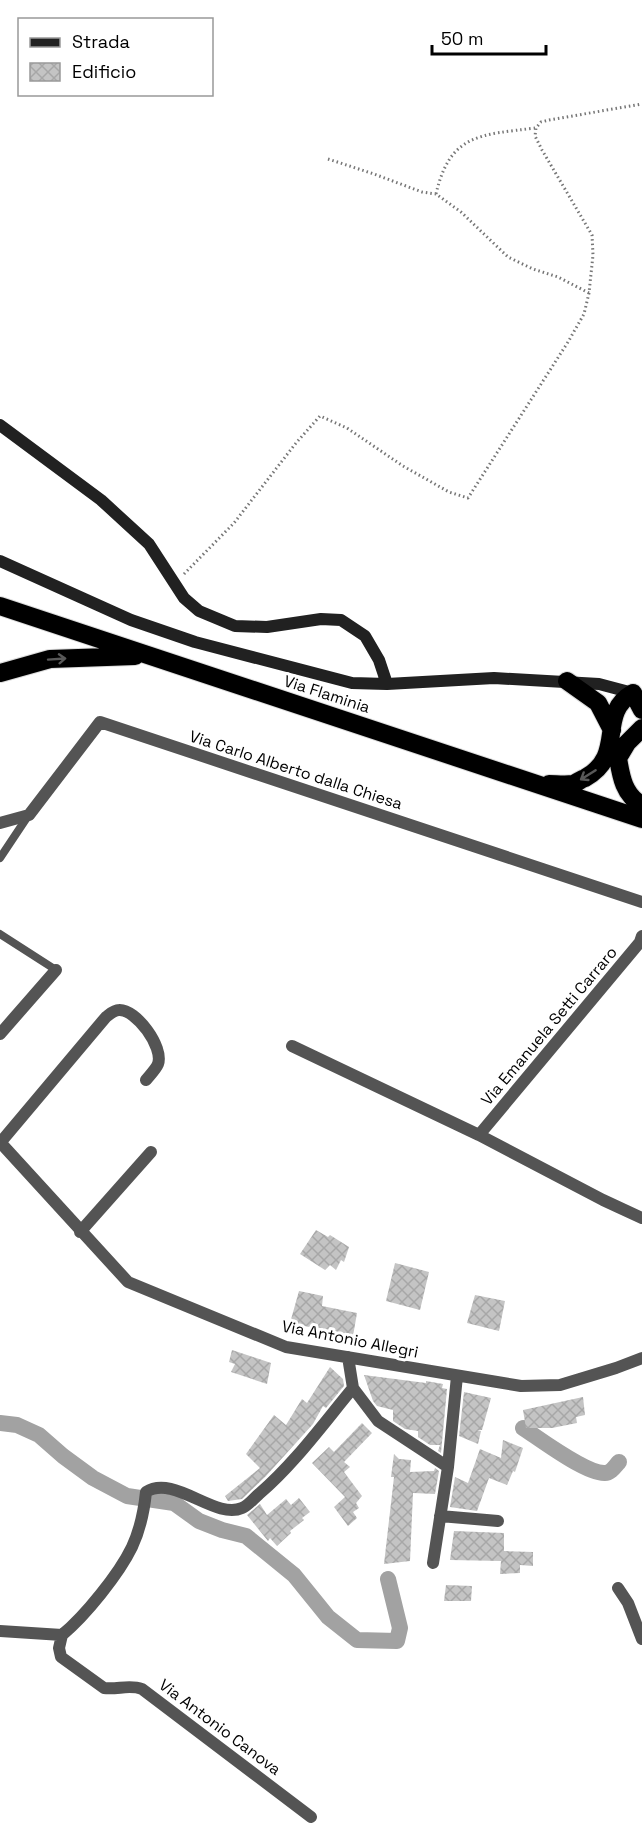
<svg xmlns="http://www.w3.org/2000/svg" width="642" height="1841" viewBox="0 0 642 1841" font-family="'Space Grotesk',sans-serif">
<style>
.lines{fill:none;stroke-linecap:round;stroke-linejoin:round}
.canal{stroke:#a2a2a2;stroke-width:16}
.building{fill:url(#building-cross-hatch)}
.highway-casing{stroke:#dbdbdb;stroke-width:20}
.path{stroke:#767676;stroke-width:3;stroke-dasharray:1.5 3;stroke-linecap:butt}
.lane{stroke:#545454;stroke-width:8}
.street{stroke:#545454;stroke-width:12}
.secondary{stroke:#212121;stroke-width:12}
.highway{stroke:#000;stroke-width:18}
.oneway{stroke:#595959}
.labels{text-anchor:middle;dominant-baseline:central;stroke-width:6;stroke-linejoin:round;paint-order:stroke}
.street-label{font-size:16px;fill:#000;stroke:#fff}
</style>
<defs>
<pattern id="building-cross-hatch" width="8" height="8" patternUnits="userSpaceOnUse" patternTransform="scale(1.5)"><rect width="8" height="8" fill="#c4c4c4"/><path d="M0 0l8 8M0 8l8-8" fill="none" stroke="#a7a7a7"/></pattern>
</defs>
<rect width="100%" height="100%" fill="#fff"/>
<g class="lines">
<path class="canal" d="M0 1423 17 1425 39 1435 63 1456 93 1478 127 1496 174 1503 199 1521 222 1530 246 1536 294 1575 328 1617 357 1640 397 1641 400 1628 388 1579
M523 1428C540 1439 586 1474 605 1473 611 1473 615 1466 619 1462"/>
</g>
<path class="building" d="M316 1230 328 1237 330 1235 349 1247 344 1262 341 1260 336 1270 330 1265 325 1270 300 1254Z
M395 1263 429 1272 420 1310 386 1301Z
M299 1291 323 1296 322 1306 357 1313 353 1336 290 1323Z
M475 1295 505 1301 499 1331 467 1323Z
M232 1350 271 1363 267 1384 231 1372 235 1364 229 1362Z
M330 1367 343 1379 344 1386 326 1408 323 1406 313 1424 266 1476 242 1499 228 1501 225 1496 260 1468 246 1454 274 1415 286 1425 302 1399 307 1403Z
M364 1375 426 1383V1381L443 1384 442 1388 447 1389 441 1453 438 1451 440 1445H430L418 1437V1431L405 1429 393 1421V1410L377 1406 373 1401Z
M464 1392 491 1398 482 1430H477L481 1431 478 1444 459 1436Z
M583 1397 585 1415 576 1417 577 1423 552 1428H526L523 1410Z
M362 1423 372 1433 344 1462 350 1467 344 1472 362 1496 356 1503 359 1508 353 1512 357 1518 348 1526 334 1507 345 1497 312 1463 329 1447 334 1452Z
M503 1440 523 1448 515 1472 513 1471 507 1485 489 1478 477 1511 450 1507 455 1477 468 1483 480 1449 501 1458Z
M394 1454 399 1459 411 1460 410 1472 434 1471 435 1468 439 1471 435 1494 413 1493 410 1561 384 1564 394 1477H391Z
M299 1498 310 1512 302 1518 304 1520 290 1531 291 1533 277 1546 270 1538 268 1541 247 1515 260 1504 267 1515 286 1499 291 1505Z
M454 1531 504 1533V1551L533 1552V1566L520 1565V1573L500 1574 501 1561 450 1560Z
M446 1585 472 1586 471 1601H444Z"/>
<g class="lines">
<defs>
<path id="highway" d="M0 606 642 819
M0 673 50 659 135 656
M567 681 598 703 612 730
M642 728 627 743 618 758C621 777 624 795 642 805
M549 784C556 784 565 785 573 784 577 783 581 779 585 778 627 755 596 714 633 693L642 710"/>
</defs>
<use href="#highway" class="highway-casing"/>
<path class="path" d="M328 159 374 174 422 192 436 194 461 212 508 257 533 269 558 277 589 293
M436 194C450 133 481 135 535 128
M184 574 234 523 296 443 320 416 347 428 403 466 449 492 468 498 568 342 584 314 589 293 593 255 592 235 542 150 535 136 536 128 541 122 549 120 642 104"/>
<path class="lane" d="M0 858 28 816
M0 934 56 970"/>
<path class="street" d="M0 823 29 815 100 722 642 902
M0 1034 56 970
M292 1046 479 1135 603 1200 642 1218
M479 1135 640 942 642 936
M0 1142 128 1282 286 1347 521 1386 560 1385 616 1368 642 1358
M0 1143 106 1017C110 1014 114 1010 119 1010 136 1009 164 1047 158 1064 156 1069 150 1075 146 1080
M80 1232 151 1152
M353 1388 378 1421 448 1467
M440 1516 498 1521
M433 1563 448 1467 457 1376
M618 1588 628 1603 642 1639
M0 1631 62 1635C85 1616 119 1574 132 1547 140 1530 144 1511 146 1492 174 1474 215 1520 242 1508 248 1506 254 1498 259 1494 295 1463 323 1424 353 1388L348 1357
M62 1635 59 1648 61 1657 104 1688C117 1690 129 1684 142 1689L311 1817"/>
<path class="secondary" d="M0 425 101 500 149 544 184 598 199 611 235 626 267 627 321 619 341 620 365 636 379 660 387 684
M0 561 131 620 195 642 352 683 387 684 494 678 599 684 633 693"/>
<use href="#highway" class="highway"/>
</g>
<defs><path id="oneway-shaft" d="M-6 0H5M1.5-3L5.5 0L1.5 3" fill="none" stroke-width="1.6" stroke-linecap="round" stroke-linejoin="round" transform="scale(1.5)"/></defs>
<g class="oneway">
<use href="#oneway-shaft" transform="translate(57 659) rotate(-4)"/>
<use href="#oneway-shaft" transform="translate(588 775) rotate(148)"/>
</g>
<g class="labels">
<g class="street-label">
<text transform="translate(327 694) rotate(18)">Via Flaminia</text>
<text transform="translate(296 770) rotate(18)">Via Carlo Alberto dalla Chiesa</text>
<text transform="translate(549 1026) rotate(-50)">Via Emanuela Setti Carraro</text>
<text transform="translate(350 1339) rotate(11)">Via Antonio Allegri</text>
<text transform="translate(220 1727) rotate(37)">Via Antonio Canova</text>
</g>
</g>
<rect x="18" y="18" width="195" height="78" fill="#ffffff" stroke="#999999" stroke-width="1.5"/>
<rect x="30" y="38" width="30" height="9" fill="#212121" stroke="#999999" stroke-width="1.5"/>
<text x="72" y="48" font-size="18" fill="#000000">Strada</text>
<rect x="30" y="63" width="30" height="18" fill="url(#building-cross-hatch)" stroke="#999999" stroke-width="1.5"/>
<text x="72" y="78" font-size="18" fill="#000000">Edificio</text>
<path d="M432 45v9h114v-9" fill="none" stroke="#000000" stroke-width="3"/>
<text x="441" y="45" font-size="18" fill="#000000" stroke="#ffffff" stroke-width="4.5" paint-order="stroke">50 m</text>
</svg>
